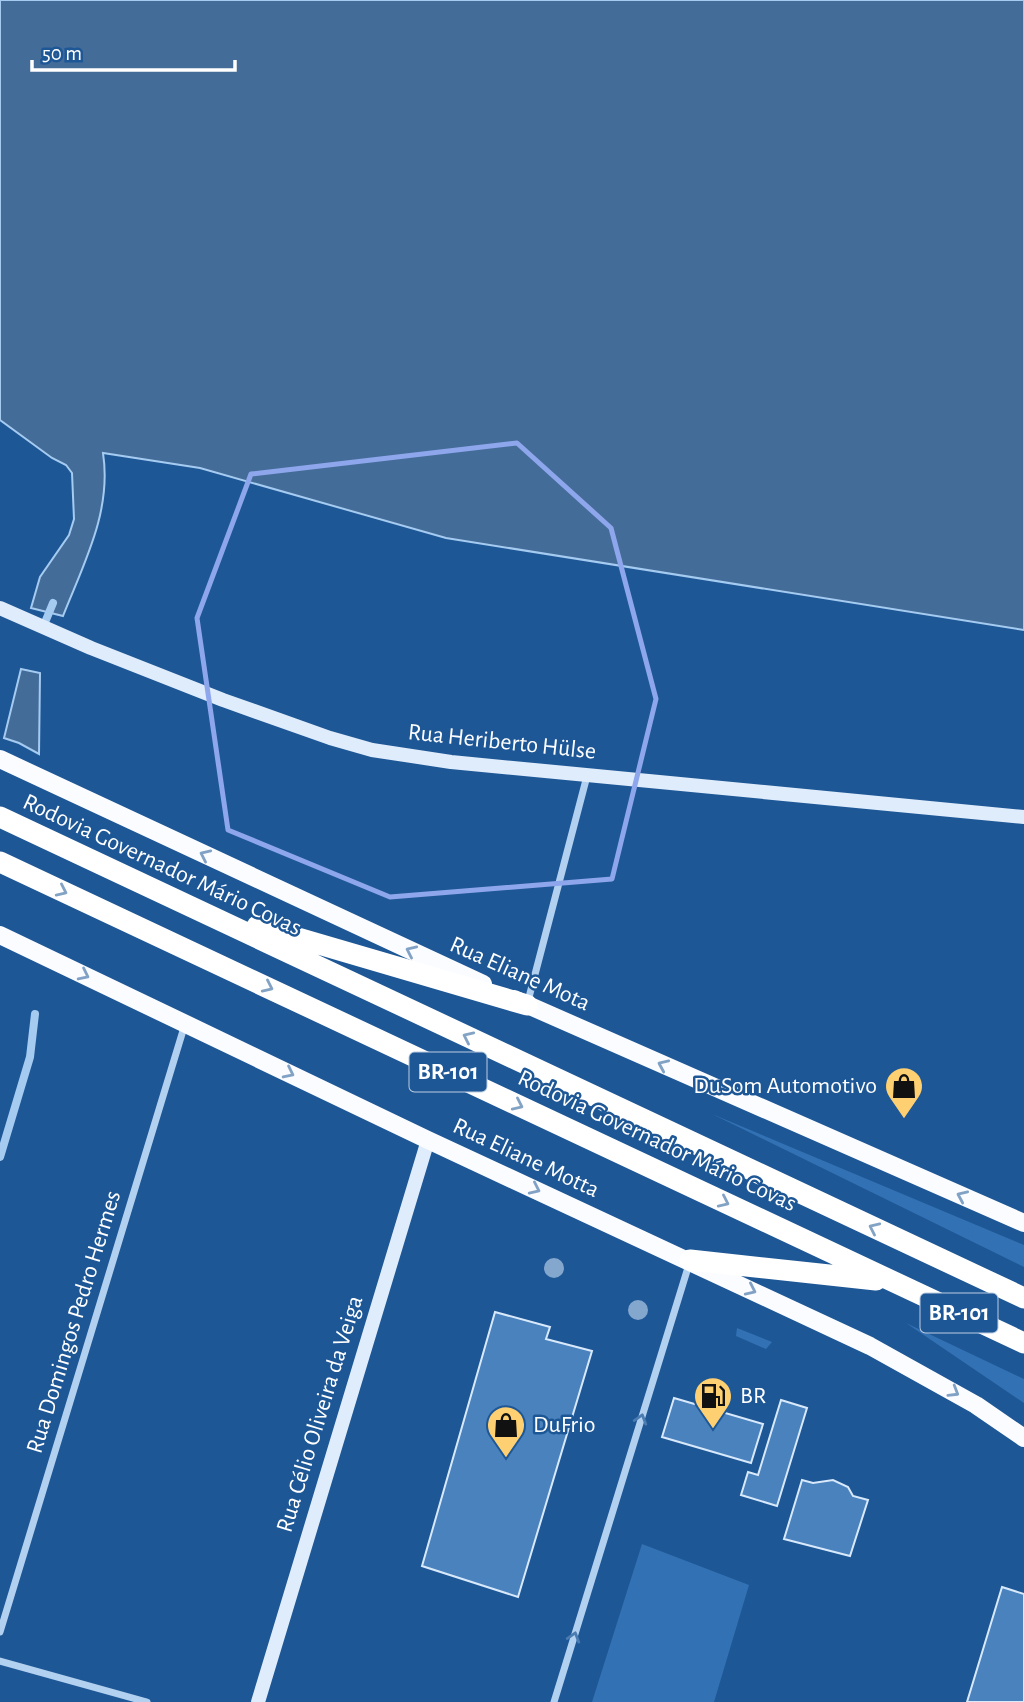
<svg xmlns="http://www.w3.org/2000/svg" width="1024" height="1702" viewBox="0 0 1024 1702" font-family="'Alegreya Sans',sans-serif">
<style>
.green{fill:#3271b4}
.water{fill:#446c99;stroke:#a5cbf1;stroke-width:2}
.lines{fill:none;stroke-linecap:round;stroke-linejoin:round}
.stream{stroke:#a5cbf1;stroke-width:8}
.building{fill:#4a82be;stroke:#d8e9fb;stroke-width:2}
.street{stroke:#b2d0ef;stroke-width:7}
.secondary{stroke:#dfecfb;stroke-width:14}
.primary{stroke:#fafcff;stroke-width:18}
.highway{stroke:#fff;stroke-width:21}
.tree{fill:#84a7ce}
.oneway{stroke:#81a1c5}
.oneway2{stroke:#83a3c5}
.oneway3{stroke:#4a7bb1}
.marked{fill:none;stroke:#8ea6ec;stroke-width:5;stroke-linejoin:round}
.labels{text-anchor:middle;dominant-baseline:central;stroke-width:5;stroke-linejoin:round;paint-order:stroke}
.shield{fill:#1e5796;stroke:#bccde0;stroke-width:2}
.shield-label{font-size:23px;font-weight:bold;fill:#fff}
.street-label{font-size:24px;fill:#fff;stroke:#1e5796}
.poi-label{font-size:24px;fill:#fff;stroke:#1e5796;text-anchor:start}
</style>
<rect width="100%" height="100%" fill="#1e5796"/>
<path class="green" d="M712 1114 1024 1245V1267Z
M906 1323 1024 1379V1403Z
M737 1328 772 1342 766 1349 736 1336Z
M642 1544 749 1585 714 1702H592Z"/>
<path class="water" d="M0 0H1024V630L446 538 200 468 103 453C112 511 84 563 63 616L31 608 40 577 69 535 74 519 72 473 66 465 52 458 0 420Z
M21 669 40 673 39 754 19 743 4 738Z"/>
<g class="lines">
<path class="stream" d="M46 620 53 603
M0 1157 30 1057 35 1014"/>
</g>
<path class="building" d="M495 1312 550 1327 546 1339 592 1351 518 1597 422 1566Z
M674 1398 763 1424 751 1463 662 1437Z
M781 1400 807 1408 777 1506 741 1495 748 1472 758 1475Z
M802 1480 813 1483 833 1480 848 1487 853 1496 868 1500 850 1556 784 1539Z
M1002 1587 1024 1594V1702H967Z"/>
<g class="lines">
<path class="street" d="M528 1001 587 776
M0 1632 185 1024
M0 1661 147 1702
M554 1702 690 1261"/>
<path class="secondary" d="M0 608 91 648 223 700 330 738 372 750 451 762 1024 817
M258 1702 428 1140"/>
<path class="primary" d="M0 759 483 984
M0 935 428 1140 870 1346 976 1405 1024 1438
M514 999 1024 1223"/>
<path class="highway" d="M0 817 1024 1298
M0 862 1024 1343
M257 926 527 1005
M690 1260 876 1280"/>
</g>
<g class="tree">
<circle cx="554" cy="1268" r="10"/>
<circle cx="638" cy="1310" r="10"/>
</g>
<defs><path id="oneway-chevron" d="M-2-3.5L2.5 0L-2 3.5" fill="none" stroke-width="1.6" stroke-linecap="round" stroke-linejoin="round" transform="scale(1.75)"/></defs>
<g class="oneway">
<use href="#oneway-chevron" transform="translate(205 855) rotate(-155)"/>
<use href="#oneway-chevron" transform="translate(411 951) rotate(-155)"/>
<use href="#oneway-chevron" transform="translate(84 975) rotate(26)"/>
<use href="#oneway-chevron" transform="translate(663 1065) rotate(-156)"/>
<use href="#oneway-chevron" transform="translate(289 1073) rotate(26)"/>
<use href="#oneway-chevron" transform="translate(535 1189) rotate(25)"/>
<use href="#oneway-chevron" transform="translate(962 1196) rotate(-156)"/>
<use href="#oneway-chevron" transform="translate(751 1290) rotate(25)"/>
<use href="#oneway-chevron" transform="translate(954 1392) rotate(31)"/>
</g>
<g class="oneway2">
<use href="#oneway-chevron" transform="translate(62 891) rotate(25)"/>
<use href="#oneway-chevron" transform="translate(268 987) rotate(25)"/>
<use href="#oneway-chevron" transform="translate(468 1037) rotate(-155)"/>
<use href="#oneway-chevron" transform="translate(518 1105) rotate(25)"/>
<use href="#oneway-chevron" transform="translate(724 1202) rotate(25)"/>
<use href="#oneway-chevron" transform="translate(874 1228) rotate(-155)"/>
</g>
<g class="oneway3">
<use href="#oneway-chevron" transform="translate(641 1419) rotate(-73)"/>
<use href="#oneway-chevron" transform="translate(574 1637) rotate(-73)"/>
</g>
<path class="marked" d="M517 443 611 528 656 699 612 879 390 897 228 830 197 618 251 474Z"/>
<defs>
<symbol id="shop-pin" viewBox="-11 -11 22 30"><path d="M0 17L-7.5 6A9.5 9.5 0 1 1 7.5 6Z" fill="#fed071" stroke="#1e5796"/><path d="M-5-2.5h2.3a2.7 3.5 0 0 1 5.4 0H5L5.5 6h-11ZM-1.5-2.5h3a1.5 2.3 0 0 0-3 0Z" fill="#111"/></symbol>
<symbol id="fuel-pin" viewBox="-11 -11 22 30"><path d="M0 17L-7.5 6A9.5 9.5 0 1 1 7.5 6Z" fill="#fed071" stroke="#1e5796"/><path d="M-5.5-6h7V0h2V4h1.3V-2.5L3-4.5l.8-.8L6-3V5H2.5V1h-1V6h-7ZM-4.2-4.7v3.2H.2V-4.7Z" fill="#111"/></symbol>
</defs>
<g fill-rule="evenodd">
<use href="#shop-pin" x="882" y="1064" width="44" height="60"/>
<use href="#fuel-pin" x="691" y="1374" width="44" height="60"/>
<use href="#shop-pin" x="484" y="1403" width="44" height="60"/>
</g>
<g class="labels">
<g class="shield">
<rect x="409.5" y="1052.5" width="77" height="39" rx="5"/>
<rect x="920.5" y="1293.5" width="77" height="39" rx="5"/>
</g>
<g class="shield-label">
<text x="448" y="1072">BR-101</text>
<text x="959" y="1313">BR-101</text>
</g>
<g class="street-label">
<text transform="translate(502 742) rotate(6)">Rua Heriberto Hülse</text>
<text transform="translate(162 865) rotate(25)">Rodovia Governador Mário Covas</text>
<text transform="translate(520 974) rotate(24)">Rua Eliane Mota</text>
<text transform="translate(657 1141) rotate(25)">Rodovia Governador Mário Covas</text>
<text transform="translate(526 1158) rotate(25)">Rua Eliane Motta</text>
<text transform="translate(74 1322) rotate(-73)">Rua Domingos Pedro Hermes</text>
<text transform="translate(320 1414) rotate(-73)">Rua Célio Oliveira da Veiga</text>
</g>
<g class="poi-label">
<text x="877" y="1086" text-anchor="end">DuSom Automotivo</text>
<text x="740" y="1396">BR</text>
<text x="533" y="1425">DuFrio</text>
</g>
</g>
<path d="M32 60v10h203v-10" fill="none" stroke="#ffffff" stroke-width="3.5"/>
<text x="42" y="60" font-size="21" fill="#ffffff" stroke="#1e5796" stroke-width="5" paint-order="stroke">50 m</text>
</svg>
